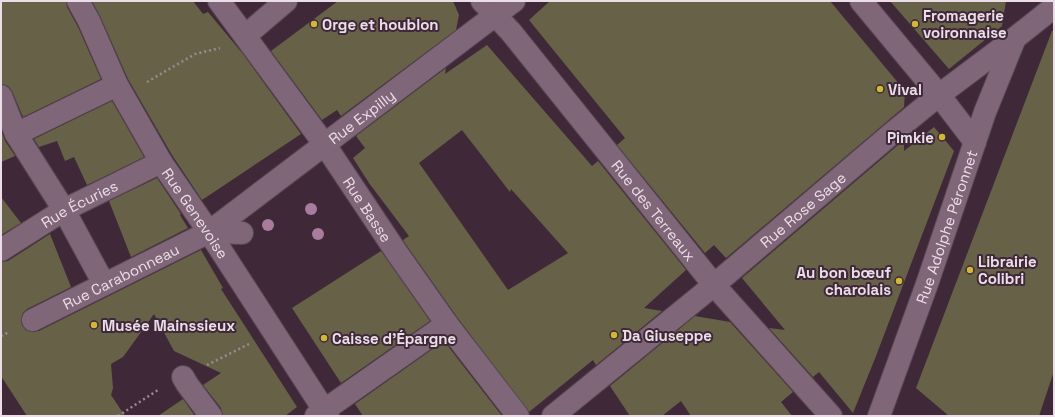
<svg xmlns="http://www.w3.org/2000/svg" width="1055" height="417" viewBox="0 0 1055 417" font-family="'Space Grotesk',sans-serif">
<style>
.building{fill:#676247;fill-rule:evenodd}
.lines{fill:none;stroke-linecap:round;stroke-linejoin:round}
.minor-casing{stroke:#594754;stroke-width:24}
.path{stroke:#9a8995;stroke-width:2.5;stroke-dasharray:2 3;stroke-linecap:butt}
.minor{stroke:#7f6678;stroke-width:22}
.tree{fill:#a97c9d}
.poi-dot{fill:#d1b736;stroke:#3f2939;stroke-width:1.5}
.labels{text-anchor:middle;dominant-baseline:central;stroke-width:4;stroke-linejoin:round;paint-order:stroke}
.poi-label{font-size:15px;font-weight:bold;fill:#ecdee8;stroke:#3f2939;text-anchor:start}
.street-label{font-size:15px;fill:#ecdee8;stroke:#3f2939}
</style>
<rect width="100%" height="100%" fill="#3f2939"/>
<path class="building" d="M1 1H66L67 7 78 27 101 79 23 117 12 91 8 86 1 84Z
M92 1H193L203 14 208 12 243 54 301 134 202 200 172 155 128 79 100 16Z
M338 1H453L459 15 456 30 341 116 337 110 322 120 271 51Z
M550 1H830L905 91 904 107 726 258 714 245 705 253 617 145 625 138 529 20Z
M890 1H1006L1002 26 949 69Z
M1052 31H1054V371L1039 416H949L916 388Z
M487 45 592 166 598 161 686 270 644 308 662 311 596 365 593 360 529 412 457 317 407 246 403 240 409 236 369 183 353 158 365 148 356 136 446 68 445 74ZM462 130 510 192 511 189 568 253 508 290 419 163Z
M112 101 144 157 87 185 74 157 65 161 57 141 39 147 34 139Z
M934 127 954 151 876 356 853 413 819 372 813 377 769 328 785 330 742 278 904 140V151Z
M1 130 5 141 15 156 1 162Z
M157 178 181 214 180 215 188 228 131 257 109 201Z
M1 197 21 223 1 235Z
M50 234 71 287 27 309 23 313 21 320 22 325 26 330 32 332 39 331 201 250 223 288 221 289 297 407 285 416H223L221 408 203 385 221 373 174 351 154 314 123 357 111 364 113 388 111 395 125 416H27L1 376V262L8 261Z
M381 251 430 321 341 383 292 308Z
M695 316 730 322 793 392 781 402 792 416H691L681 401 662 416H630L610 386Z
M444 341 502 416H363L355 404Z
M183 399 195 416H158Z"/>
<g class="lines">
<defs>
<g id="minor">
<path id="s1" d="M78 1 89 21 117 85 161 162 209 232 328 416"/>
<path id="s2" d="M219 1 325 145 397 253 447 324 518 416"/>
<path id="s3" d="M482 1 511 32 714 285 831 416"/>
<path d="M861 1 939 95 975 142"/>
<path d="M245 36 286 1"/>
<path d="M1 96 16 134 117 85"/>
<path d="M16 134 64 210 104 284"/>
<path d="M209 232 242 233"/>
<path id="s4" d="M1 250 64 210 161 162"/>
<path id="s5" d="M33 320 209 232 514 1"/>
<path d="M183 377 187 384 211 416"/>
<path d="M316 416 447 324"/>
<path id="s6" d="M553 416 714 285 890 135 939 95 1015 38 1054 7"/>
<path id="s7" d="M879 416 927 284 985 112 1015 38"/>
</g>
</defs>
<use href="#minor" class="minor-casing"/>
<path class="path" d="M147 82 195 54 220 48
M1 336 9 332
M207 365 249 344
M118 416 158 390"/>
<use href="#minor" class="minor"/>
</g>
<g class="tree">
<circle cx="311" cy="209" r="6"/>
<circle cx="268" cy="225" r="6"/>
<circle cx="318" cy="234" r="6"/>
</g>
<g class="poi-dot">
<circle cx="314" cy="24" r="4"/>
<circle cx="915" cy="24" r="4"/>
<circle cx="880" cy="89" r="4"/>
<circle cx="942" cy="137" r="4"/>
<circle cx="970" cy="270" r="4"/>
<circle cx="899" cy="281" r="4"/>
<circle cx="94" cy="325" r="4"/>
<circle cx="614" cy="335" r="4"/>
<circle cx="324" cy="338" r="4"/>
</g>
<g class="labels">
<g class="poi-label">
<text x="923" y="15">Fromagerie<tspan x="923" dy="17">voironnaise</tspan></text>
<text x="322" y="24">Orge et houblon</text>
<text x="888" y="89">Vival</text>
<text x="934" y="137" text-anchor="end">Pimkie</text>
<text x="978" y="261">Librairie<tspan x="978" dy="17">Colibri</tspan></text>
<text x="891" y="272" text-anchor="end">Au bon bœuf<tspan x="891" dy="17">charolais</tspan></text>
<text x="102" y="325">Musée Mainssieux</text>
<text x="622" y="335">Da Giuseppe</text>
<text x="332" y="338">Caisse d'Épargne</text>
</g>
<g class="street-label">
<text stroke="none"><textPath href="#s5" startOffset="388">Rue Expilly</textPath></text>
<text stroke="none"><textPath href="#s4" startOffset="91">Rue Écuries</textPath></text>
<text stroke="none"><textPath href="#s2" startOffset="256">Rue Basse</textPath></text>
<text stroke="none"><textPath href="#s6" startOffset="324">Rue Rose Sage</textPath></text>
<text stroke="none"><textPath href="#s3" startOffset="271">Rue des Terreaux</textPath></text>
<text stroke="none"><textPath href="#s1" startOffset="243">Rue Genevoise</textPath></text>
<text stroke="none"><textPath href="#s7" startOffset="201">Rue Adolphe Péronnet</textPath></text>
<text stroke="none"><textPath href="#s5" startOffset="98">Rue Carabonneau</textPath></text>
</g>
</g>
<rect width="1055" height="417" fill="none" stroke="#ecdee8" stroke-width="4"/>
</svg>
